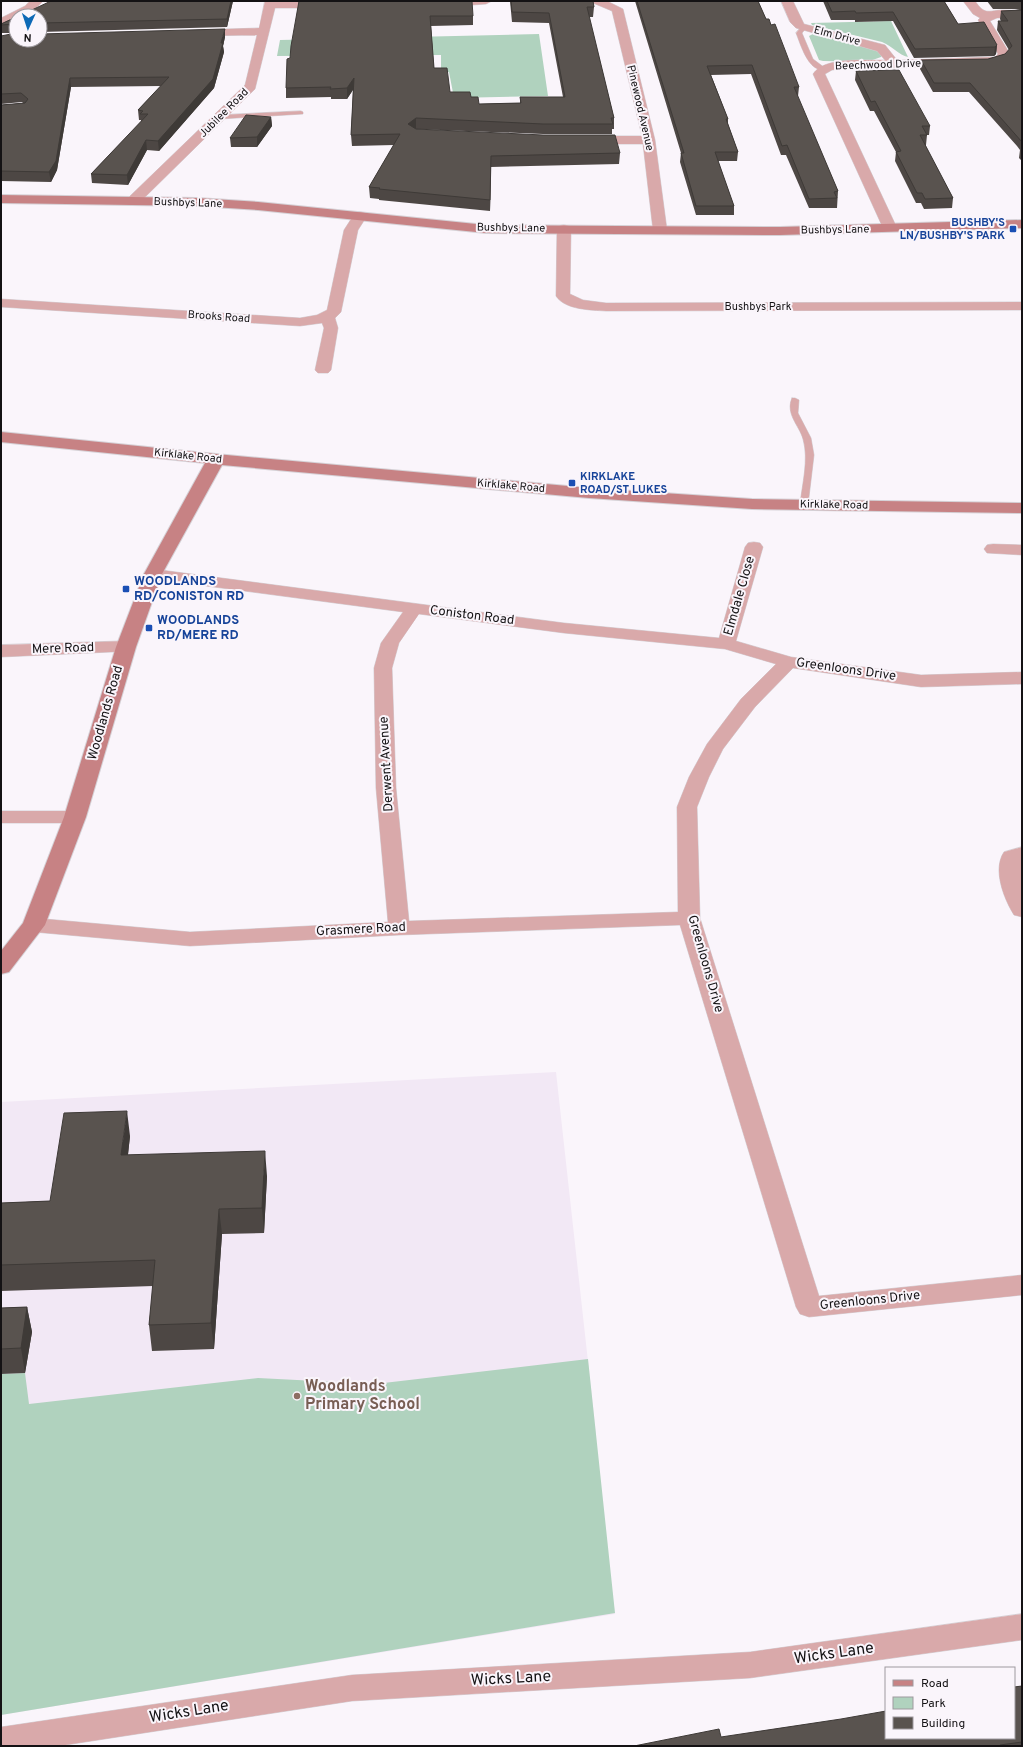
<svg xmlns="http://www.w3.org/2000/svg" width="1023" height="1747" viewBox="0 0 1023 1747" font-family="Overpass,sans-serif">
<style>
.built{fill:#f2e8f5}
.green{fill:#b0d2be}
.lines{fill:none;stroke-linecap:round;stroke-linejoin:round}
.lane-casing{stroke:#d5d1d6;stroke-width:1}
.street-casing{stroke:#d5d1d6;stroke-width:1}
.secondary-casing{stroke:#d5d1d6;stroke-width:2}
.lane{fill:#d9a9aa;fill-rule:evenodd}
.street{fill:#d9a9aa;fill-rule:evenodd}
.secondary{fill:#c78284;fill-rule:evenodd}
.wall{fill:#4d4744}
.shaded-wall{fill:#3e3a37}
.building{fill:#59534f;stroke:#3e3a37}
.transit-dot{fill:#1a4fb4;stroke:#faf5fb;stroke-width:1.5}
.education-dot{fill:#8d6e63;stroke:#faf5fb;stroke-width:1.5}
.labels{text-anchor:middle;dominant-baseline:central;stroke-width:4;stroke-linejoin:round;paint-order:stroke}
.far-street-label{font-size:11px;fill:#141214;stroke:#faf5fb}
.far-transit-label{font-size:11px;font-weight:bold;fill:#164399;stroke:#faf5fb;text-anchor:end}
.transit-label{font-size:13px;font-weight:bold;fill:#164399;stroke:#faf5fb;text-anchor:start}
.street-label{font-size:13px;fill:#141214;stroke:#faf5fb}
.near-education-label{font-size:16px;font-weight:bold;fill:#785e54;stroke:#faf5fb;text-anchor:start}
.near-street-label{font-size:16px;fill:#141214;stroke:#faf5fb}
</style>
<rect width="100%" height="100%" fill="#faf5fb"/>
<path class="built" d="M556 1072 596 1434 597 1478 615 1614 1 1715V1102Z"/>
<path class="green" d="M891 21 908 57C899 55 892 46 882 42L812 25 811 23Z
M539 34 548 96 454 98 449 72H441V55L277 56 280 40Z
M813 34H819L876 50 882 55 881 57 867 62 823 61 819 60 809 36Z
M588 1359 615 1613 1 1715V1374L25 1373 29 1404 258 1378 375 1384Z"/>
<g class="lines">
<defs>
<path id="lane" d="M802 26 807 27 802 33 813 59 825 68V70C808 72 801 45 796 33Z
M301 111 303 112V114L220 119 217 117 220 115Z
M792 398H795L799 400 798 413 811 438 814 455 808 505 804 508 800 505C802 484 809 460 803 439 799 425 785 414 792 398Z"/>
<path id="street" d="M30 1H43C36 9 26 16 16 16V19L1 25V18L25 6Z
M265 1 328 2 334 5 328 8H275L255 89 138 204H128L126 201 128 198 245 85 257 35 197 36 191 33 197 30 259 28Z
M492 1 486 4 443 7 437 4 441 1Z
M591 1H607L623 9 655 140 667 230 665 233H655L653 230 643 144H588L582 140 588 136H642L612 11 593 3Z
M781 1H793L804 24 885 45 897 60 995 57 998 54 978 20 980 18 973 14 963 1H975C985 15 987 11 1002 10 1009 10 1015 10 1022 11V17L997 18 990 21 1010 54C1005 63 997 64 987 66L840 69 832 70 825 74 897 228 895 231H885L883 228 813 74C825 56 865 61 885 60L877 51 796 28 790 22Z
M360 212 365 213 367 216 358 230 341 312 335 318 338 328 331 370 328 373H318L315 370 324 328 322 323 300 326 1 307V299L300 318 317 315 327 310 344 230 355 213Z
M564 225 569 226 571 229 570 294 583 300 606 303 1022 302V310L606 311C591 310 565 310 556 296L557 229 559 226Z
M754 542 760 543 763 547 736 641 791 657 921 675 1022 672V684L921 687 793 668 755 707 723 749 709 777 697 807 700 918 819 1296 1022 1275V1295L809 1317 800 1314 796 1307 680 925 399 935 190 946 34 932 26 930 23 925 26 920 34 918 190 932 388 922 376 788 374 668 381 643 403 612 153 579 147 578 144 574 147 570 153 569 564 623 719 638 745 547 748 543ZM419 614 564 633 725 649 776 664 741 699 707 744 689 777 677 807 678 912 409 921 396 788 392 668 399 643Z
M993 544 1022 545V555L987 553 984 549 987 545Z
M126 641 133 643 135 647 133 651 1 657V645Z
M1 811H75L82 813 85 817 82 821 75 823H1Z
M1022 847 1021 884 1022 917 1014 915C1004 899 992 869 1004 852Z
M1022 1614V1640L750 1678 352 1701 59 1746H1V1727L352 1675 750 1652Z"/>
<path id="secondary" d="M1 195 197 198 258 202 486 225 780 227 1022 220V228L780 235 486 233 258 210 197 206 1 203Z
M1 432 216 454 589 488 752 499 1022 503V513L752 509 589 498 222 465 162 574 136 647 86 817 45 925 9 972 1 974V951L23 923 64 817 116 647 144 574 205 463 1 442Z"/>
</defs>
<use href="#lane" class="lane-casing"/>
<use href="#street" class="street-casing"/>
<use href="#secondary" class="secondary-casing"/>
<use href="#lane" class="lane"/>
<use href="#street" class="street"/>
<use href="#secondary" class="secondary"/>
</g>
<path class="wall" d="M51 1H233L227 27 40 32V16Z
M299 1 473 16V25L431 26 434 68 450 92 471 97 479 104 520 103V97H563L549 23 512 22 510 1H593L594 7 593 17H589L614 118V129H612V134H543L416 129 620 153 619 164 491 167 490 211 379 200V199L370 198 369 187 394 145 352 146 351 135 353 90 347 99H331V97L286 98V88Z
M635 1H758L766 19 771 25 799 87 798 96H797L838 191 837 208H809L786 155H781L751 74 711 75 728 119V124L738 152 737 161H718L734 206V215H696L680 162 681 153Z
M823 1H944L958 24 997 45 996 54 994 56 914 58 893 21 855 22V20H831Z
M987 1H1022V161L1019 158 1020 150 1017 146 969 92H933L920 69 921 60 988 59 1005 54 1009 50 997 30 998 21H1001L1000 19 1001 11 1020 10 1015 9H993Z
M16 17V33H1V24Z
M1 36 225 37 223 46 224 52 214 88 159 151 147 150 128 185 92 183 91 174 141 122V120H139L138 110 161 86 71 87 57 170 51 182 1 181V105L23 103 22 102 1 104Z
M856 71 930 126 929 135H927L926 145H925L953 198 952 208 924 209 921 203H916L895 161 896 152 874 111H870L855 80Z
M271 117 272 126 257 147H231L230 138Z
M130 1136 128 1155 267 1176 264 1233 222 1234 214 1349 152 1351 149 1325 153 1286 1 1291V1203L50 1201Z
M27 1307 32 1332 25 1373 1 1374V1308Z
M1022 1686V1746H634L721 1737 886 1738Z"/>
<path class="shaded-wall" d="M231 1H233L227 27V19Z
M225 29V37L223 46 224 52 214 88 159 151 158 141 221 43Z
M997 45 996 54 994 56 995 47Z
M70 78 71 87 57 170 51 182 49 172Z
M354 78V88L347 99V88Z
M271 117 272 126 257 147V137Z
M416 118V128L409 134 408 124Z
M146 140 147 150 128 185 127 175Z
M491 156V167L490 211V200Z
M127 1111 130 1136 125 1180 121 1155Z
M265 1151 267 1176 264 1233 262 1208Z
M219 1209 222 1234 214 1349 211 1323Z
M27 1307 32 1332 25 1373 21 1348Z"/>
<path class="building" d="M51 1H231L227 19 40 23V16H19Z
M299 1H472L473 16H430L434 68H447L450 92H470L471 97H478L479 104 521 103 520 97H565L549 13 512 12 511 1H593L594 7H587L614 118H611L613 124H543L416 118 408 124 416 129 543 135H615L620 153 491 156 490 200 379 189 380 188 369 187 400 134 351 135 354 78 347 88 330 89 331 87 286 88 287 59 290 58 291 46Z
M637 1H758L766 19H769L771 25 775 24 785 50 799 87H794L838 191 834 192 837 198 809 199 787 145 782 146 752 65 707 66 728 119H726L738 152H715L734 206H696L681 153H684Z
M827 1H944L958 24 984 22 997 45 995 47 915 49 893 12 856 13 855 11 832 12Z
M1022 10V142L970 83H934L921 60 988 59 1005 54 1012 46 998 21H1008L1001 11Z
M16 17V28L15 24 1 25V24Z
M225 29 221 43H223L213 79 158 141 146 140 127 175 91 174 148 114H140L143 111 138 110 169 77 70 78 56 161 49 172 1 171V105L25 103 28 99 21 93 1 94V36L16 33V40H40V34Z
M899 70 930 126H922L927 135H920L953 198 925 199 922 193H917L896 152 901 151 875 101 871 102 856 71Z
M246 115 271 117 257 137 230 138Z
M127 1111 121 1155 265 1151 262 1208 219 1209 211 1323 149 1325 155 1260 1 1265V1203L50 1201 64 1113Z
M27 1307 21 1348 1 1349V1308Z
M1022 1686V1742L1000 1745V1746H634L719 1729 721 1737 841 1719 886 1711V1738H1014V1687Z"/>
<g class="transit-dot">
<rect x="1009" y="225" width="8" height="8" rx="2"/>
<rect x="568" y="479" width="8" height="8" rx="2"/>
<rect x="122" y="585" width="8" height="8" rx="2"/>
<rect x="145" y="624" width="8" height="8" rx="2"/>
</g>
<circle class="education-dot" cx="297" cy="1396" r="4"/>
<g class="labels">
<g class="far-street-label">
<text transform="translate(837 36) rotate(15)">Elm Drive</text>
<text transform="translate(878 65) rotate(-2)">Beechwood Drive</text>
<text transform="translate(640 108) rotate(77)">Pinewood Avenue</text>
<text transform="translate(224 113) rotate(-45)">Jubilee Road</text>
<text transform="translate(188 203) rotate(2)">Bushbys Lane</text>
<text transform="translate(511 228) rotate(1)">Bushbys Lane</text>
<text transform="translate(835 230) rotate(-1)">Bushbys Lane</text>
<text x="758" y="307">Bushbys Park</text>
<text transform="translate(219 317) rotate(4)">Brooks Road</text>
<text transform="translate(188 456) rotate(6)">Kirklake Road</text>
<text transform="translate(511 486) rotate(5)">Kirklake Road</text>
<text transform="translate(834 505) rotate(1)">Kirklake Road</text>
</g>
<g class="far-transit-label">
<text x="1005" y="223">BUSHBY'S<tspan x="1005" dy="13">LN/BUSHBY'S PARK</tspan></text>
<text x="580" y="477" text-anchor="start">KIRKLAKE<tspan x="580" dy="13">ROAD/ST LUKES</tspan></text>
</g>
<g class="transit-label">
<text x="134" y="582">WOODLANDS<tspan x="134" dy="15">RD/CONISTON RD</tspan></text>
<text x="157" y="621">WOODLANDS<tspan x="157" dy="15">RD/MERE RD</tspan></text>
</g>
<g class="street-label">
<text transform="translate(740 596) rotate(-74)">Elmdale Close</text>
<text transform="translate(472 616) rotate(7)">Coniston Road</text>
<text transform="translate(63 649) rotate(-2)">Mere Road</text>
<text transform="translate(846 670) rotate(8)">Greenloons Drive</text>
<text transform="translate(106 713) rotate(-74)">Woodlands Road</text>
<text transform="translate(387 764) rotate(-93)">Derwent Avenue</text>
<text transform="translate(361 930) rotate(-3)">Grasmere Road</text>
<text transform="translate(705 964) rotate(74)">Greenloons Drive</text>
<text transform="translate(870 1301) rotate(-6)">Greenloons Drive</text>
</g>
<g class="near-education-label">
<text x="305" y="1387">Woodlands<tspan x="305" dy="18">Primary School</tspan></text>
</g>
<g class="near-street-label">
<text transform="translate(834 1654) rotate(-8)">Wicks Lane</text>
<text transform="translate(511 1679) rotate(-3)">Wicks Lane</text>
<text transform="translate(189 1712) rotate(-9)">Wicks Lane</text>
</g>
</g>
<rect width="1023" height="1747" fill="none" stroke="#141214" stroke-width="4"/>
<rect x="885" y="1667" width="130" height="72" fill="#faf5fb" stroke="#9e9a9f"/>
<rect x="893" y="1680" width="20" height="6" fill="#c78284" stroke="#9e9a9f"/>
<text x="921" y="1687" font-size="12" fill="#141214">Road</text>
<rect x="893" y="1697" width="20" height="12" fill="#b0d2be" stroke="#9e9a9f"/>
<text x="921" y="1707" font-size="12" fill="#141214">Park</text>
<rect x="893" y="1717" width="20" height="12" fill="#59534f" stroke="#9e9a9f"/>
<text x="921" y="1727" font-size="12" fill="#141214">Building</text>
<g transform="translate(28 28) rotate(183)"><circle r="19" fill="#faf5fb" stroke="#9e9a9f"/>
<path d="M0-3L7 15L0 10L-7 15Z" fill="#0d69b6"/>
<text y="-6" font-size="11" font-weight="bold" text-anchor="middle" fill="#141214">N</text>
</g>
</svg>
